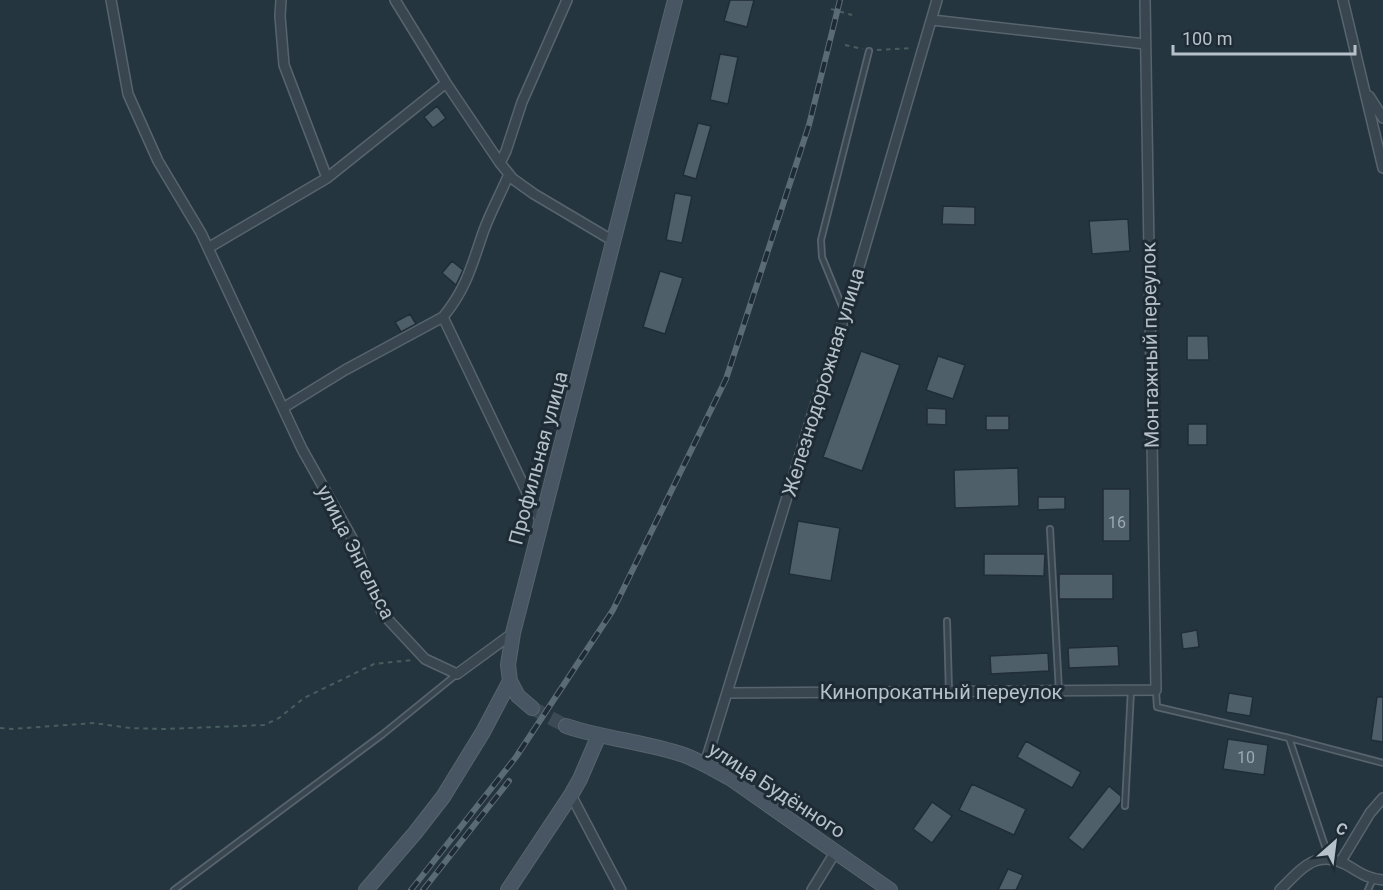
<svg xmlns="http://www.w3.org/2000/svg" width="1383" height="890" viewBox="0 0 1383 890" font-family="Roboto,sans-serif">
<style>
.building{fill:#4e5f6a;stroke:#202d37;stroke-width:1.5}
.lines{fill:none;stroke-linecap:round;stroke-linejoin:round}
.secondary-tunnel{stroke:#3b4a55;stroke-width:14;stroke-dasharray:14 7;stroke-linecap:butt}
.lane-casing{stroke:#57646d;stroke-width:8}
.street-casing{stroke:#57646d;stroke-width:12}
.secondary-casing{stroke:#57646d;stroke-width:16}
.path{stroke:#475e5d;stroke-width:2;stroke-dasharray:4.5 4.5;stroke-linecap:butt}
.lane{stroke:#39464f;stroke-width:4.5}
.street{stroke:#39464f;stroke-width:9}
.secondary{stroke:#475662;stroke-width:14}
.rail-casing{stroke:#5b6b76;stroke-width:6}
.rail{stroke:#1e2b35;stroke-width:4;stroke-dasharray:11;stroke-linecap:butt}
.labels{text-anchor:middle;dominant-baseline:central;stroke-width:6;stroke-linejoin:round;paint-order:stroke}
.number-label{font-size:16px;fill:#9ca8b2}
.street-label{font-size:20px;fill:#b6c1ca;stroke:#1e2b35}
</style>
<rect width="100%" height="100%" fill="#253540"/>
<path class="building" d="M730 0H754L747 27 724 21Z
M720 54 738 57 728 104 710 100Z
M437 106 446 118 433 128 424 117Z
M698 123 711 126 696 179 683 175Z
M675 193 692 196 682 243 666 240Z
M943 206 975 207V225L942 224Z
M1128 219 1130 251 1092 254 1089 221Z
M452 261 463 270 456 285 442 273Z
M660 271 683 278 665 334 643 327Z
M410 314 416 324 401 332 395 322Z
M1187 336H1208L1209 360H1187Z
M861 351 900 365 862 471 823 457Z
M938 356 965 365 953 399 926 390Z
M927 408 946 409V425L927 424Z
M986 416H1009V430H986Z
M1188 424H1207V445H1188Z
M1018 468 1019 506 955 508 954 470Z
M1103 489H1130V541H1103Z
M1038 497H1065V509L1038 510Z
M798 521 840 528 831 581 789 574Z
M984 554H1045L1044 576 984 575Z
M1059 574H1113V599H1059Z
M1197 630 1199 647 1183 649 1181 633Z
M1118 646 1119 666 1069 668 1068 648Z
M1048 653 1049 671 991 674 990 656Z
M1229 693 1253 697 1250 716 1226 712Z
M1377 697H1383V742L1371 740Z
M1228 739 1268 745 1264 775 1223 769Z
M1026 741 1081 772 1072 788 1017 757Z
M972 784 1026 809 1014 835 959 810Z
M1109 786 1121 796V802L1083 850 1068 838Z
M932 802 952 816 932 843 913 829Z
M1008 869 1023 875 1016 890H998Z"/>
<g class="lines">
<path class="secondary-tunnel" d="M532 708 566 726"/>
<defs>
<path id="lane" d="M844 311 822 257 821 240 869 51
M1050 529 1059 691
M947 621 949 692
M1156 691 1157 707 1289 738 1383 763
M1289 738 1329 858
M1125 806 1131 690
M174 890 383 734 457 674
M1368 890 1373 879"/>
<path id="street" d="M111 0 128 94 158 161 201 233 302 449 357 547 367 578 383 614 425 659 457 674 513 633
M281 0 280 16 284 65 327 178
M395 0 446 83 500 163 513 179 534 194 615 242
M1343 0 1383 168
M932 20 1145 44
M1369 96 1383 118
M500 163 506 151 522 102 567 0
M208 248 327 178 446 83
M443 317 541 522
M283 408 345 370 443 317C467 288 472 264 484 230 491 211 501 193 509 174
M727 693 1156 690 1145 0
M705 764 814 409 845 315 937 0
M571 795 621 890
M1341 861 1370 813 1383 798
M812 890 836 851
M1280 890C1304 866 1318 847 1352 868 1363 875 1371 879 1383 880"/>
<path id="secondary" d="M510 681 518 696 532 708
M566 726C605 739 646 742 684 755 700 761 715 770 730 778L890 890
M366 890 415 833 443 797 483 732 510 681 508 665 513 633 675 0
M508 890 571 795 580 779 599 735"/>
</defs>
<use href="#lane" class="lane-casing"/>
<use href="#street" class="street-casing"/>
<use href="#secondary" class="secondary-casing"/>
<path class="path" d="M831 9 852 15
M845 45 863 49
M877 50 913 48
M0 728 12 729 94 723 130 728 165 729 264 725 279 718 304 698 374 664 412 660"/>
<use href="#lane" class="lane"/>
<use href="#street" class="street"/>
<use href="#secondary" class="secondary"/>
<defs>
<path id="rail" d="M411 890 516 757 613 610 726 379 809 125 840 0
M423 890 509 781"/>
</defs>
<use href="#rail" class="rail-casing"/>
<use href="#rail" class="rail"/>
</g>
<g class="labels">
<g class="number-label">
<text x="1117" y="522">16</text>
<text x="1246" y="757">10</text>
</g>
<g class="street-label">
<text transform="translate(1150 345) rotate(-91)">Монтажный переулок</text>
<text transform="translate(823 382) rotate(-73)">Железнодорожная улица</text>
<text transform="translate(538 458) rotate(-75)">Профильная улица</text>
<text transform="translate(356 552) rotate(63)">улица Энгельса</text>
<text x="941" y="692">Кинопрокатный переулок</text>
<text transform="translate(777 790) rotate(33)">улица Будённого</text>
</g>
</g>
<g transform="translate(1335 842) rotate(28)" stroke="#1e2b35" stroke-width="4.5" paint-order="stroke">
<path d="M0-4.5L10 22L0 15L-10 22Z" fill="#b6c1ca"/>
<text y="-9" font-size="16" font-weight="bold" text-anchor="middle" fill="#b6c1ca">С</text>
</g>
<path d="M1173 45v9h182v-9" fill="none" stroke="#b6c1ca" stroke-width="3"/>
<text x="1182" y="45" font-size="18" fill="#b6c1ca" stroke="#1e2b35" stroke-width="4.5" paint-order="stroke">100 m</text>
</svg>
